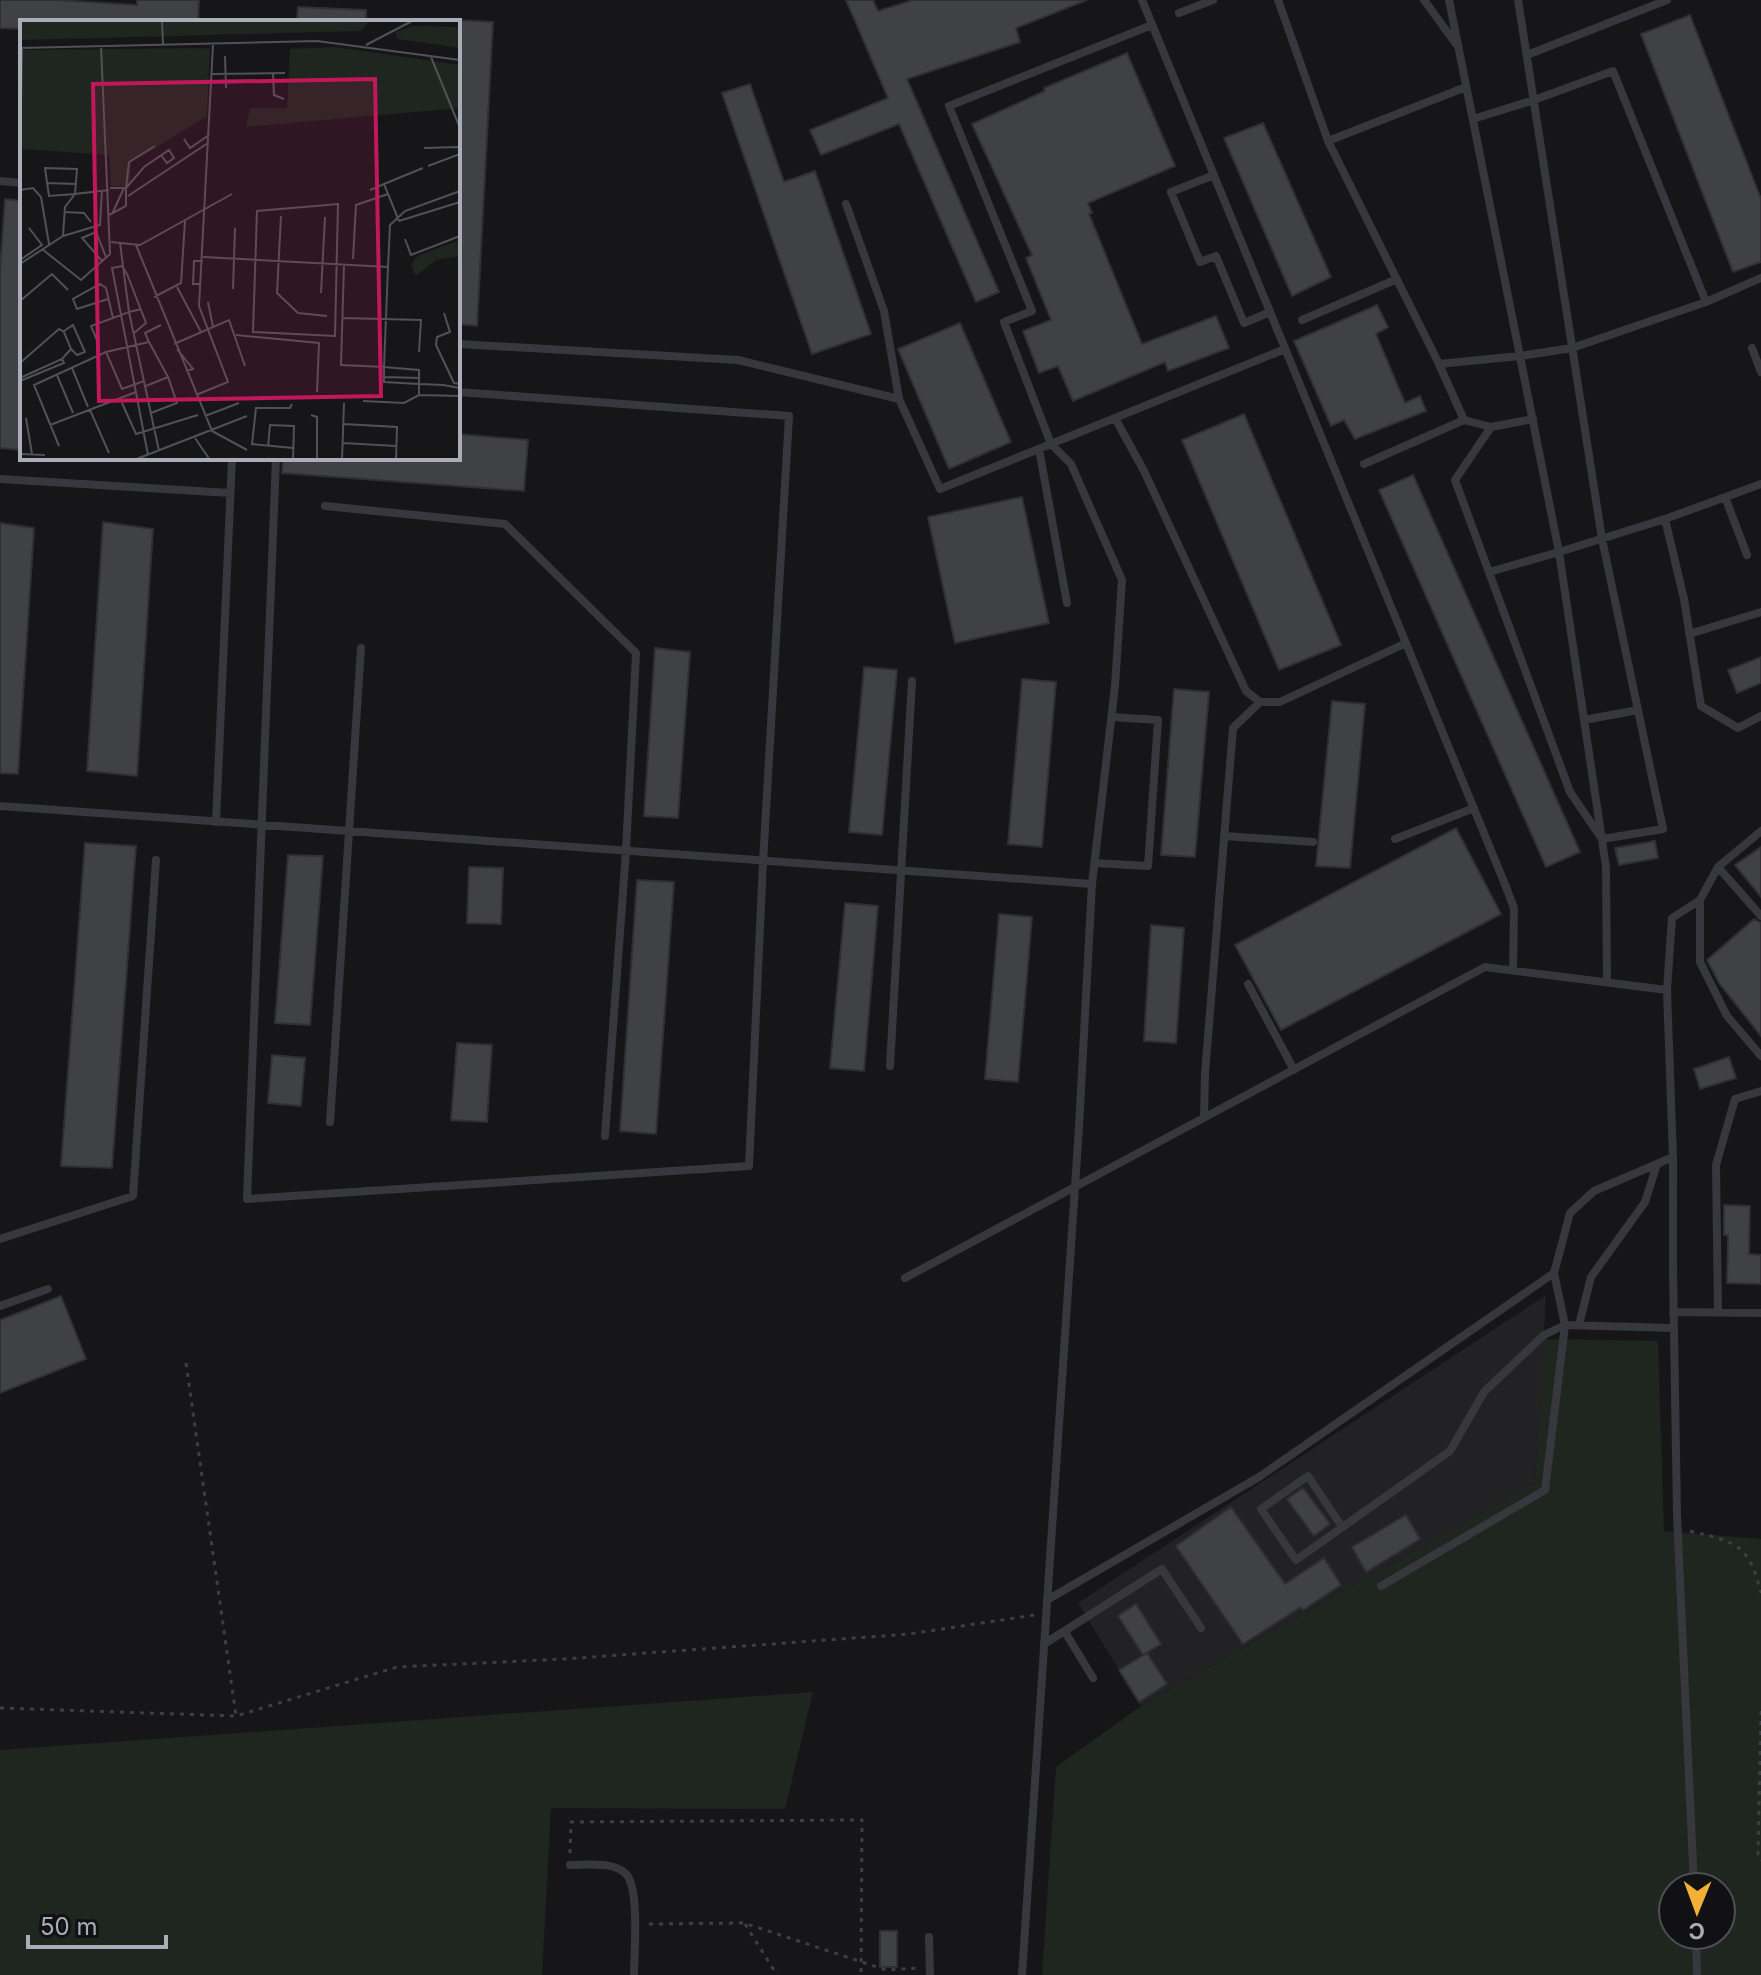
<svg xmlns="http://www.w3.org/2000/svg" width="1761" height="1975" viewBox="0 0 1761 1975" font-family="Inter,sans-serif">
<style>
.built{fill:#222225}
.green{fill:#1e261f;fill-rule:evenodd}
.building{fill:#404145;stroke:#303034;stroke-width:2}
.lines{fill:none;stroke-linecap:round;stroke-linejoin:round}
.path{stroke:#3d3f44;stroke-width:3;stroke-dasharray:4 6;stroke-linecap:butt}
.lane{stroke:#37383d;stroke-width:8}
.inset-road{fill:none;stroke:#505258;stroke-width:2}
.view{fill:#c2185b;fill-opacity:0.15;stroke:#c2185b;stroke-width:4}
.inset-edge{fill:none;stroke:#a8adb8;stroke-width:4}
</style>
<rect width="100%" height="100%" fill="#161618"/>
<path class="built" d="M1546 1295 1535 1482 1141 1706 1078 1603Z"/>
<path class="green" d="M1543 1339 1658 1341 1664 1531 1761 1539V1975H1042L1056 1767 1141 1706 1535 1482ZM1673 1887H1721V1935H1673Z
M813 1692 785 1809 551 1808 542 1975H0V1750Z"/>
<path class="building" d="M0 0H56L137 5V0H199L198 22H22V29L0 28Z
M846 0H873L878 11 913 0H1087L1016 28 1020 42 907 79 999 292 976 302 899 124 821 155 810 130 888 98Z
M298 7 366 10V22H297Z
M1690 15 1761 199V262L1733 272 1641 34Z
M458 20 493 22 477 326 458 324Z
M1127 53 1175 166 1088 203 1092 213 1089 214 1142 344 1216 316 1229 348 1168 371 1165 362 1073 401 1058 366 1039 373 1023 331 1051 320 1026 258 1032 255 972 124 1045 91 1044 88Z
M750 84 784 182 815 171 871 334 812 354 722 93Z
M1263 123 1331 277 1292 296 1224 138Z
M5 199 22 201V450L0 448V269Z
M1377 305 1388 327 1376 334 1405 403 1420 396 1426 411 1355 439 1344 420 1331 426 1294 341Z
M960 323 1011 442 949 469 898 349Z
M1244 414 1341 645 1279 670 1182 440Z
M458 434 528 440 524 491 282 473 283 458H458Z
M1413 475 1580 852 1546 867 1379 490Z
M1022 497 1049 623 955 643 928 517Z
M103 522 153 529 137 776 87 771Z
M0 523 34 528 18 774 0 773Z
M655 648 690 652 678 818 644 816Z
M1761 657V683L1737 693 1728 670Z
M864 667 897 670 882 835 849 832Z
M1022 679 1056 682 1042 847 1008 844Z
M1174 689 1209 692 1195 857 1161 855Z
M1332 701 1365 704 1350 868 1316 866Z
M1456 828 1501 914 1281 1030 1235 945Z
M1655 841 1658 858 1619 865 1615 848Z
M85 843 136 846 112 1168 61 1166Z
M1761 847V897L1735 865Z
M288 855 323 856 310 1025 275 1023Z
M469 867 503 868 501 924 467 923Z
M637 880 674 882 656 1134 620 1131Z
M845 903 878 906 864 1071 830 1068Z
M999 914 1032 917 1018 1082 985 1079Z
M1754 919 1761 923V1036L1719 983 1707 960Z
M1151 925 1184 928 1176 1043 1144 1041Z
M457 1043 492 1045 487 1122 451 1120Z
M272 1055 305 1058 301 1106 268 1103Z
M1729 1057 1736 1078 1700 1089 1694 1069Z
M1724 1205 1750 1206 1749 1254 1761 1255V1284L1727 1283 1728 1235H1724Z
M61 1296 86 1359 0 1393V1320Z
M1303 1488 1330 1524 1314 1536 1287 1499Z
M1231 1507 1285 1584 1324 1558 1341 1585 1303 1610 1301 1607 1243 1644 1176 1546Z
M1406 1515 1420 1539 1366 1572 1352 1547Z
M1136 1604 1161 1644 1143 1655 1118 1616Z
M1147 1653 1167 1684 1139 1702 1119 1670Z
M880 1931H897V1967H880Z"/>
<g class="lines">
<path class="path" d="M186 1363 236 1716
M1690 1531C1736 1542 1749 1544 1761 1593
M0 1708 236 1716 397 1667 564 1659 909 1634 1035 1615
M1761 1711 1758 1854 1761 1861
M570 1853 571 1822 862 1820 861 1975
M649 1924 744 1923 886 1970 918 1968
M745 1924 777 1975"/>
<path class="lane" d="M1142 0 1504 882 1514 908 1513 971
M1278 0 1328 141
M1424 0 1456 44
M1449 0 1559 552 1665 519 1761 484
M1518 0 1602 539 1663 829 1602 839 1570 792 1455 480 1491 427 1533 419
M1179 13 1213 0
M1527 55 1667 0
M1466 87 1328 141 1439 364 1520 356 1572 348 1706 302 1613 71 1534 100 1473 119
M1214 175 1171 192 1200 262 1216 256 1244 323 1270 312
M0 181 22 183
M846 204 884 311 899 399 940 489 1285 349
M1706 302 1761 278
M1302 320 1397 279
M458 344 738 360 899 399
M1752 348 1761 372
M1115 418 1144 471 1246 691 1260 702H1280L1406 643
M1464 420 1491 427
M1039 449 1067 603
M276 458 247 1199 749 1166 763 862 789 416 458 392
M1364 464 1464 420 1439 364
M0 479 230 493
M1725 497 1747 555
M325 506 505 524 636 653 626 851 605 1136
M1665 519 1684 599 1701 706 1738 728 1761 716
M1489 572 1559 552 1606 867 1607 982
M1689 634 1761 612
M1584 720 1638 710
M0 806 1092 884
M216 822 232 458
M1761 831 1718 867 1700 900V962L1727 1016 1761 1056
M1224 836 1313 842
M1395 839 1474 808
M1095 863 1148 866 1158 720 1112 717
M1718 867 1761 916
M1248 984 1294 1070
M890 1066 912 681
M1204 1118 1205 1074 1233 728 1260 702
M330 1122 361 648
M0 1239 133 1196 156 860
M905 1278 1485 967 1667 990
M0 1306 48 1289
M1673 1312 1761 1313
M1718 1312 1716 1165 1735 1099 1761 1091
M1579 1325 1591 1277 1645 1202 1657 1164
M1342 1527 1308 1476 1261 1509 1296 1560 1450 1451 1484 1392 1544 1335 1565 1325 1554 1273 1570 1213 1594 1191 1673 1157
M1381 1586 1545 1490 1565 1325 1674 1328
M1047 1600 1259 1477 1554 1273
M1065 1632 1093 1678
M1044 1644 1162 1569 1201 1628
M570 1865C587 1865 613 1861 626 1874 640 1889 634 1953 634 1975
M1694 1887 1677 1515 1673 1269V1157L1667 990 1672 918 1700 900
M1696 1935 1697 1975
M929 1937 930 1975
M1022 1975 1079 1127 1092 884 1115 686 1122 580 1071 464 1051 444 1004 322 1032 311 949 106 1152 25"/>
</g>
<g transform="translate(20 20)">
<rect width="440" height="440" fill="#161618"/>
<path d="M0 0H346L348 3 341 11 0 20ZM393 6 440 7V28L378 19 375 12ZM316 27 440 45V88L226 107 230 88H267L270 29ZM190 28 187 96 111 143 110 166H91L89 135 0 129V30ZM440 220V236L416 240 396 256 391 245 397 236Z" fill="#1e261f"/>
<path class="inset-road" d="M142 0 143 24M346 25 394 0M0 28 297 21 440 40M205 36 206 68M411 37 440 108M253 53 254 75 264 79M192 54 265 53M164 119 170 128 189 115M404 128 438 127 440 132M0 141 2 28M408 146 440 134M25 148 57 149 55 174 29 176ZM27 163 56 164M364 164 403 148M90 168H106L109 142 135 126M0 170 13 168 21 177 29 224M350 170 364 164 379 201M108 176 188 123M318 184 315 316 233 312 237 191ZM45 192 64 193 71 202M92 194 104 168M89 195 106 186V168L124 147 149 130 154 138 147 143 141 135M261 196 257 273 278 293 307 296M379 201 440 182M43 216 45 187 55 174 89 170M385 219 391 235 440 216M91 222 120 225 212 174M100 223 109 292 121 289M116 225 192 411 227 430M22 229 61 260 90 234 81 26M183 237 368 247 370 205 385 191 440 171M333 239 336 185 368 174M0 240 22 225 9 208M83 242 62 218 76 212 86 237M0 244 43 216 80 205 82 170M324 245 321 345 364 347 368 247M181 264H173L174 241H183M157 267 181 312M213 269 215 208M301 273 305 197M134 277 161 263 165 201M88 279 57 289 53 279 80 264 86 268 93 298M0 281 32 254 48 270M188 282 193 307M424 293 430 312 417 317 416 325 434 363 440 364M323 298 401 300 399 332M44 311 53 305 65 332 57 335 51 329M114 313 126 303 107 254 102 246 92 248 128 435M216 315 299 323 297 372M129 322 125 313 141 305M154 324 209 300 225 346M79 325 71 306 109 292 139 431M157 329 173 349 166 351M0 343 39 309 44 312 51 329 42 339 0 358M52 348 68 387M37 355 53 393M364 357 399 358M0 361 44 343 42 339M124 361 102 369 86 332 129 322 148 357 126 366M176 375 208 362 179 286 193 25M399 375V350L364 347V362L399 364 423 365 440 368M343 381 384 383 399 375 440 376M102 383 116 414 178 395M272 384 270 388H236L232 424 273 428M70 390 89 433M131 393 157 383 148 357M291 395 297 397V440M185 396 219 383M6 398 12 434M323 404 377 407 376 440M30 405 116 372M175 418 190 440M323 423 376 426M39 426 14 365 86 332M248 427 250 405 274 406 273 440M0 434 25 435M114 440 227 396M322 440 324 383"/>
<path class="view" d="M355 59 361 376 79 381 73 64Z"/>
<rect width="440" height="440" class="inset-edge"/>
</g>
<g transform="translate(1697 1911) rotate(181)"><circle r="38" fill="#111113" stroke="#4d4f55" stroke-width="2"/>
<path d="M0-6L14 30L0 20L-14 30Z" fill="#f2b134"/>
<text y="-12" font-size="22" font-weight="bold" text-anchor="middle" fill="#a8adb8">С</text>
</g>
<path d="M28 1935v12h138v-12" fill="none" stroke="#a8adb8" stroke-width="4"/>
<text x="40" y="1935" font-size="24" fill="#a8adb8" stroke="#111113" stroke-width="6" paint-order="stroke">50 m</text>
</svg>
